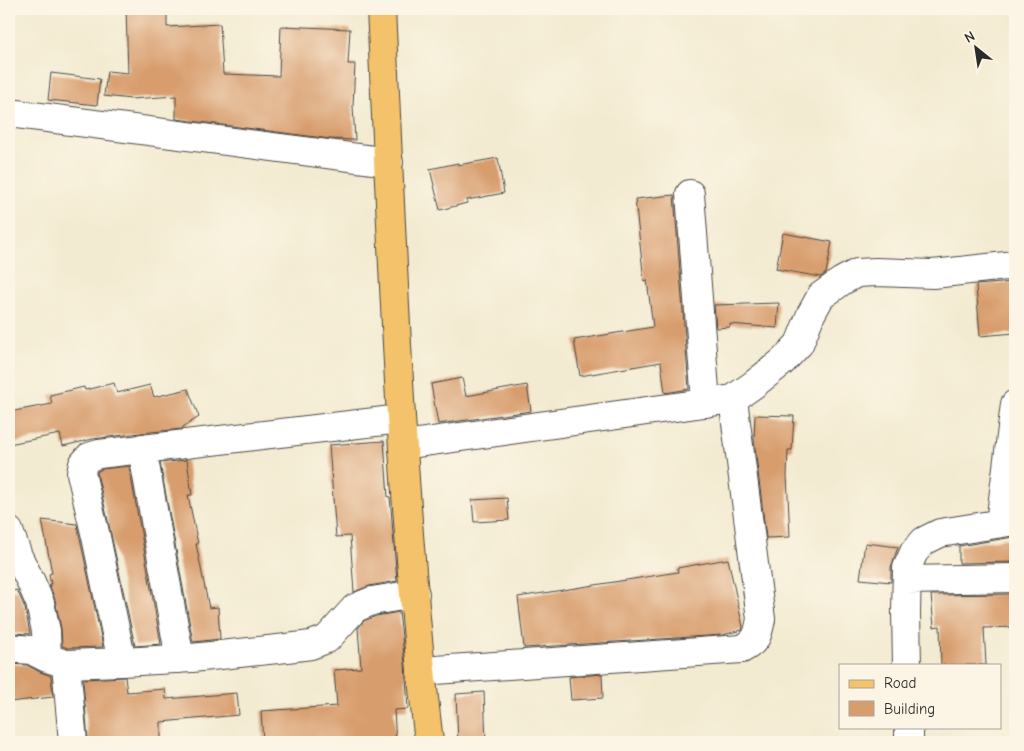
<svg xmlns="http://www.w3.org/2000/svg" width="1024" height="751" viewBox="0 0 1024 751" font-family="'Comic Neue',sans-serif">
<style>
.building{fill:#d89d6d}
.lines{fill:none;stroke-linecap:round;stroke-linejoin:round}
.minor-casing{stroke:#494844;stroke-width:30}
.major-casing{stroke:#494844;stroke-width:30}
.minor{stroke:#fff;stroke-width:28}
.major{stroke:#f3c26a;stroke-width:28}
</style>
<rect width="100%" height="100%" fill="#fcf5e5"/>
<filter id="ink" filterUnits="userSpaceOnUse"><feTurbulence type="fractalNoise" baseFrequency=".02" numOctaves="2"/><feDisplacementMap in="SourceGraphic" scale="10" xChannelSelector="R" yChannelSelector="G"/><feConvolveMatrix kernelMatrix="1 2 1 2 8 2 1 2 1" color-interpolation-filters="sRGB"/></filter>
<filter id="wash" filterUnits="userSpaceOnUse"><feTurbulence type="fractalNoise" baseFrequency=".0096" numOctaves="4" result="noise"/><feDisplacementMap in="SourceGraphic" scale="20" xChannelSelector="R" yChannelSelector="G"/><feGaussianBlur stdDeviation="1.12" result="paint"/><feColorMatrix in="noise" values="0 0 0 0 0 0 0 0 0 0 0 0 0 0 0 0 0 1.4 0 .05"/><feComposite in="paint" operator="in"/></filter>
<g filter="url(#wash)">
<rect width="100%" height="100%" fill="#f3ebd1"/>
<g id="blocks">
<path class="building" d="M126 9H167V27L220 24 223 74 279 76 281 26 350 29 348 64H355L353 106 355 140 331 139 176 119V96L131 99 104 96 107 71 128 73Z
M51 73 100 79 97 105 48 100Z
M498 158 504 193 467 200V203L440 210 430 169 458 163V165Z
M674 195 689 389 665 393 661 362 580 376 574 340 653 327 647 280 644 281 635 199Z
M783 233 832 242 826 273 821 277 776 269Z
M1014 282 1015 302V333L980 336 976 285Z
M779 303 777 328 730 324V327L716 328 714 305Z
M462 378 466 396 527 385 531 411 438 424 431 384Z
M114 383 117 393 150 385 154 397 188 389 199 417 183 427V429L140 433 93 439 63 446 60 434 9 444V412L52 404 50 395 84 387 85 390Z
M755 415 794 416 792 450H788L787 475 790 537 766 538 754 439Z
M384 441 388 497H390L397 581 369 586 354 592 350 536 336 537 329 445Z
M187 460 192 495H188L198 544H196L209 608 218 607 220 639 193 642 160 463Z
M129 466 161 644 135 646 111 534 97 473 98 471 102 469Z
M507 498 509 520 474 522 472 500Z
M42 520 77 524 103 647 68 648 62 646 61 628 55 600 49 584H51L49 574 52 573Z
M1013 537 1014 562 959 563V546Z
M865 543 898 547 891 567V582L860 579Z
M728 559 743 627 742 630 722 635 524 648 518 597 678 572 677 568Z
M17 590 25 608 30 634 9 633V592Z
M1015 594V627L984 628 986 665H941L940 626 934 627 931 595Z
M399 612 405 663 408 709 394 710 396 742H263L261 711 337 706 334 670 361 668 358 628 364 621 376 616Z
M9 664 27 665 40 672 51 676 53 697 9 702Z
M602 674 603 698 571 700 569 677Z
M125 677 127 692 165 689 166 699 237 693 239 715 161 722V742H88L83 679Z
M484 692 486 742H458L456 694Z"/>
</g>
</g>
<g filter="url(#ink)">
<use href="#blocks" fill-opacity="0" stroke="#494844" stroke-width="1"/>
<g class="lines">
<defs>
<path id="minor" d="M9 113 389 162
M690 194 706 403
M403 445 733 399 753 385 782 362 799 344 811 314 821 296 842 281 857 273 876 272 933 274 1015 265
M142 448 180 659
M1000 523 1015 404
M9 531 18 556 31 582 40 603 46 631 47 658
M907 580 1015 578
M9 648 31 650 47 658 66 664 122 662 192 658 287 648 311 645 327 639 355 608 372 601 415 594
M122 662 96 537 81 473 83 464 89 457 99 454 401 419
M66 664 73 742
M907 665 906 612 907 568 914 552 924 541 940 533 1015 521
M421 671 742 649C757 641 758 635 761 619L733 399
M909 727V742"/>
<path id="major" d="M381 9C393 253 400 499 429 742"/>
</defs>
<use href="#minor" class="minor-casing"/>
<use href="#major" class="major-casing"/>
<use href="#minor" class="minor"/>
<use href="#major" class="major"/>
</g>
</g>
<rect width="1024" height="751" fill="none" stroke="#fcf5e5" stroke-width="30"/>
<rect x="839" y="664" width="162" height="65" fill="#fcf5e5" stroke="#a8a49b"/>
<rect x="849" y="680" width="25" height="8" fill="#f3c26a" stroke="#a8a49b"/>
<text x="884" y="688" font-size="15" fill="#2b2b2b">Road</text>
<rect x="849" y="701" width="25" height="15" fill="#d89d6d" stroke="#a8a49b"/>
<text x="884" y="714" font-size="15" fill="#2b2b2b">Building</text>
<g transform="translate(976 48) rotate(330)" stroke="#fcf5e5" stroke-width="4" paint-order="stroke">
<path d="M0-4L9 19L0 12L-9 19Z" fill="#2b2b2b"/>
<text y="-8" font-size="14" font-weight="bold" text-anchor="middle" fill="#2b2b2b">N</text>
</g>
</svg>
